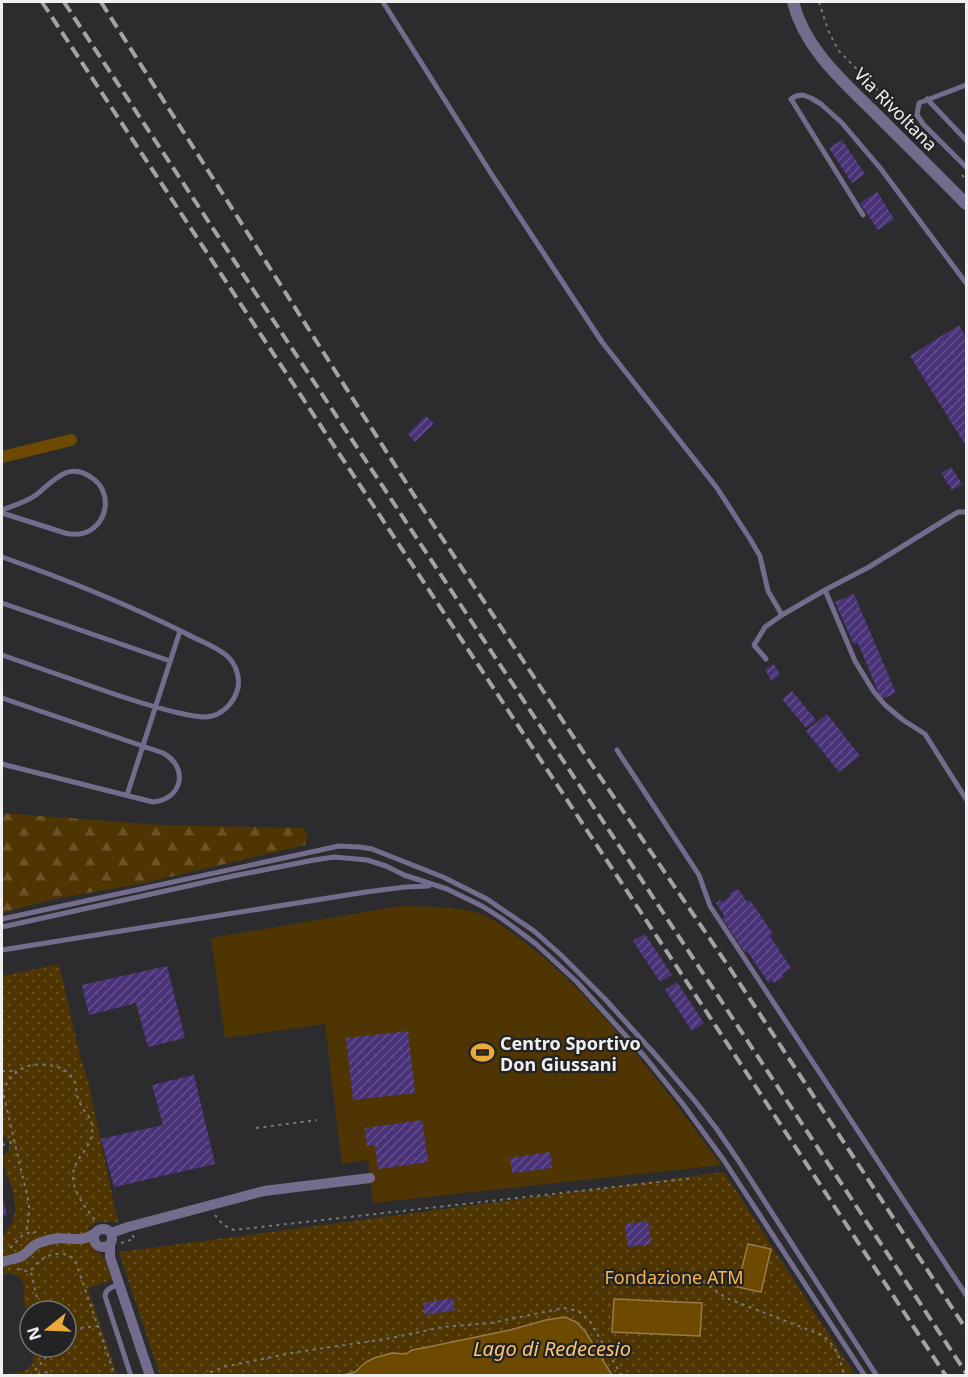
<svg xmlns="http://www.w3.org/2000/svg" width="968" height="1377" viewBox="0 0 968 1377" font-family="'Noto Sans',sans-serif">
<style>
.forest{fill:url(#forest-firs)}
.park{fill:url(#park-dots)}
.pitch{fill:#4f3502}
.water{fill:#6e4a01;stroke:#957c49;stroke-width:1.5}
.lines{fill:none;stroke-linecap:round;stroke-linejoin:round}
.canal{stroke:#6e4a01;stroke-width:12}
.building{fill:url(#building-hatch)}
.path{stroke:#78787a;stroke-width:2;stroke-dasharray:3 4.5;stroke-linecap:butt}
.service{stroke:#746c8d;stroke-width:5}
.minor{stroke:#746c8d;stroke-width:10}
.tertiary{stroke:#746c8d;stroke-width:12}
.rail{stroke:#a3a3a4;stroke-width:4;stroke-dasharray:12 6;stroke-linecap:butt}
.labels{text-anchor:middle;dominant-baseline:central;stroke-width:4.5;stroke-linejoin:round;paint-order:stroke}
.street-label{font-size:18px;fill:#f0f0f1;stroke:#232225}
.poi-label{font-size:18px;font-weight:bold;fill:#f0f0f1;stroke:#232225;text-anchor:start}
.park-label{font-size:18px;fill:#fab84a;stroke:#232225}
.water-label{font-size:20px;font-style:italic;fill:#fac574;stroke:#232225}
</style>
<defs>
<pattern id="forest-firs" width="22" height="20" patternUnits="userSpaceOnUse" patternTransform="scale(1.5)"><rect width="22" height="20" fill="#4f3502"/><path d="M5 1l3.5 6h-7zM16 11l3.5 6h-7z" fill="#695327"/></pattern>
<pattern id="park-dots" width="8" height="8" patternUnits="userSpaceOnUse" patternTransform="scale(1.5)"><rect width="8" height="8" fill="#4f3502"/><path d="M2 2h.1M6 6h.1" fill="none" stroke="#695327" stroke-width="1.8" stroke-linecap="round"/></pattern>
<pattern id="building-hatch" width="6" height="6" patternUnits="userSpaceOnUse" patternTransform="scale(1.5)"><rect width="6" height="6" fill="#493278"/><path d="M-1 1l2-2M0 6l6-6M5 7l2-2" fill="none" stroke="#64508c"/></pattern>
</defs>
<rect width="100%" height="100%" fill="#2c2c2e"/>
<path class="forest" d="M2 813 161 825 304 828 308 837 305 845 140 884 53 899 2 913Z"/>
<path class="park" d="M59 964 80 1056 88 1081 118 1222H96L88 1228 92 1246 105 1259 112 1280 88 1288 117 1375H2C21 1371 39 1373 32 1347H66V1311H30C27 1308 25 1308 24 1303 23 1298 25 1293 24 1287 23 1274 12 1272 2 1275V1235C29 1212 8 1185 2 1157L9 1151V1143L6 1137 2 1135V976Z
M724 1172 855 1375H160L119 1252Z"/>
<path class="pitch" d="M401 906C425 907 451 906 474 912 493 917 517 936 532 948 566 975 591 1003 620 1035 656 1077 689 1120 721 1165L373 1203 368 1160 342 1164 325 1024 225 1038 211 938Z"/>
<path class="water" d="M748 1244 771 1249 761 1292 737 1287Z
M614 1299 702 1303 700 1336 612 1332Z
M565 1317 576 1322 585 1331 612 1375H343L355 1372 366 1362 374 1358 392 1353 406 1354 412 1350 423 1348 510 1330 546 1320Z"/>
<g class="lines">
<path class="canal" d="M2 457 71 440"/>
</g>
<path class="building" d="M842 140 865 174 852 183 829 148Z
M877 192 894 219 878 230 860 203Z
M959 325 966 337V446L910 356Z
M426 416 434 424 415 442 408 434Z
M951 467 962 484 952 490 941 473Z
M854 594 896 693 881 699 858 643 854 645 835 602Z
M774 664 780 675 771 681 765 669Z
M792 691 816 720 806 728 782 699Z
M827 714 860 756 839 772 806 731Z
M737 889 739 891H740L747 902 750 900 773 934 770 936 791 968 782 974 784 977 774 983 772 980 768 982 747 951 745 953 722 918 725 917 716 903 720 900 722 902 731 896 729 894Z
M645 934 672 975 660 982 633 941Z
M167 966 185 1038 148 1047 136 1003 89 1015 82 985Z
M677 982 704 1023 692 1031 665 990Z
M408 1031 415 1093 353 1100 346 1038Z
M194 1075 215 1164 114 1187 101 1139 163 1125 152 1085Z
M422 1120 428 1162 378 1169 375 1145 367 1146 365 1128Z
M550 1152 552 1168 512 1173 510 1158Z
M2 1196 7 1215 2 1216Z
M648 1221 651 1244 628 1247 625 1224Z
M453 1298 455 1310 425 1315 423 1303Z"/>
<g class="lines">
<path class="path" d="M819 2 828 30 838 50 913 126
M962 175 966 180
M2 1071H16
M2 1088 29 1204V1216L26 1233
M2 1092C9 1078 17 1068 32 1065 47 1063 69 1066 75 1083 77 1088 76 1095 79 1101 84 1115 94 1115 92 1134 89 1152 72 1159 73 1179 75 1196 88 1210 97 1223
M256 1128 317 1120
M2 1145 13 1142
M215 1215 223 1225 234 1230 694 1178
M121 1243 134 1239 133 1235
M10 1248C22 1238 19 1233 36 1232
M17 1269 31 1272 40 1311
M31 1270C41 1256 61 1247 75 1260L115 1376
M697 1277 726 1298 822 1335C837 1347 840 1358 844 1376
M66 1327 71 1329 98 1326
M30 1376 45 1359 46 1347
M30 1376 48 1372
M204 1376 206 1374 223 1367 297 1352 386 1339 443 1327 491 1323 564 1308 578 1311 589 1320 622 1376"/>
<path class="service" d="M383 2 492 175 602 342 717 488 750 539 760 556 768 591 782 615
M966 85 919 103 917 115 923 124 966 167
M927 99 966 140
M863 215 791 99 796 96 803 95 811 98 821 104 842 123 881 169 966 283
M2 510C13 506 26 502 36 495 53 482 68 460 92 478 112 491 109 522 87 532 80 535 73 535 65 533L2 513
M2 557C65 579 127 604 187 634 199 641 216 646 227 656 236 664 240 677 238 688 234 703 222 716 206 717 197 717 188 715 179 713 157 708 135 701 114 694 76 681 39 668 2 655
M825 590 855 661 874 692 885 705 903 720 925 734 966 799
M2 603 170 661
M766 659 754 645 765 627 782 615 825 590 869 567 958 512H966
M2 698 163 753C189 767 183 799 153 802L2 764
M617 750 699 875 710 906 966 1295
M127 795 180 631
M2 919 339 846 360 847 372 849 443 877 487 899 534 931 561 955 605 999 661 1061 695 1101 716 1128 738 1160 877 1376
M2 927 233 876 314 860 334 857 367 860 386 866 404 875 447 889 482 906 501 918 536 944 577 982 645 1057 682 1103 723 1159 865 1376
M2 950 366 892 405 887 429 886
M120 1284C113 1287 106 1288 105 1296L131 1376"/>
<path class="minor" d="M94 1238a9 9 0 1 1 18 0a9 9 0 1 1-18 0Z
M111 1233 128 1227 264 1191 370 1178
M110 1244V1257L150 1376
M2 1262C8 1260 14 1259 20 1257 26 1254 30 1249 35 1245 40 1242 48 1240 53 1239 68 1236 82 1244 95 1233"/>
<path class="tertiary" d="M793 2C805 50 845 83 879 117 908 146 938 175 966 204"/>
<path class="rail" d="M42 2 946 1376
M64 2 966 1373
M101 2 419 503 592 765 731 970 966 1329"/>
</g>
<defs>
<symbol id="stadium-bare" viewBox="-9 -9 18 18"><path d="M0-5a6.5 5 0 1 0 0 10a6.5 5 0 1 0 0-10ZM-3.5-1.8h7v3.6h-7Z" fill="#eaaa39" stroke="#232225" stroke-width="2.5" paint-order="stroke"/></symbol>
</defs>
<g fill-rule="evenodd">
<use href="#stadium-bare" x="466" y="1036" width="33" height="33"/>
</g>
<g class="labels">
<g class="street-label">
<text transform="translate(896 109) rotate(45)">Via Rivoltana</text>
</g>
<g class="poi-label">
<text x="500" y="1043">Centro Sportivo<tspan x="500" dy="21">Don Giussani</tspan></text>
</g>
<g class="park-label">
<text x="674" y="1277">Fondazione ATM</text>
</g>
<g class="water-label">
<text x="552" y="1348">Lago di Redecesio</text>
</g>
</g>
<rect width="968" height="1377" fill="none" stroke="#f0f0f1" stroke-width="6"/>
<g transform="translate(48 1329) rotate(252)"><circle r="28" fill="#232225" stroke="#757477" stroke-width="1.5"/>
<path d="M0-4.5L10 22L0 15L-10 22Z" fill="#eaaa39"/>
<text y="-9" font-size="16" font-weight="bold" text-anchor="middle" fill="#f0f0f1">N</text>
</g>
</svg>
